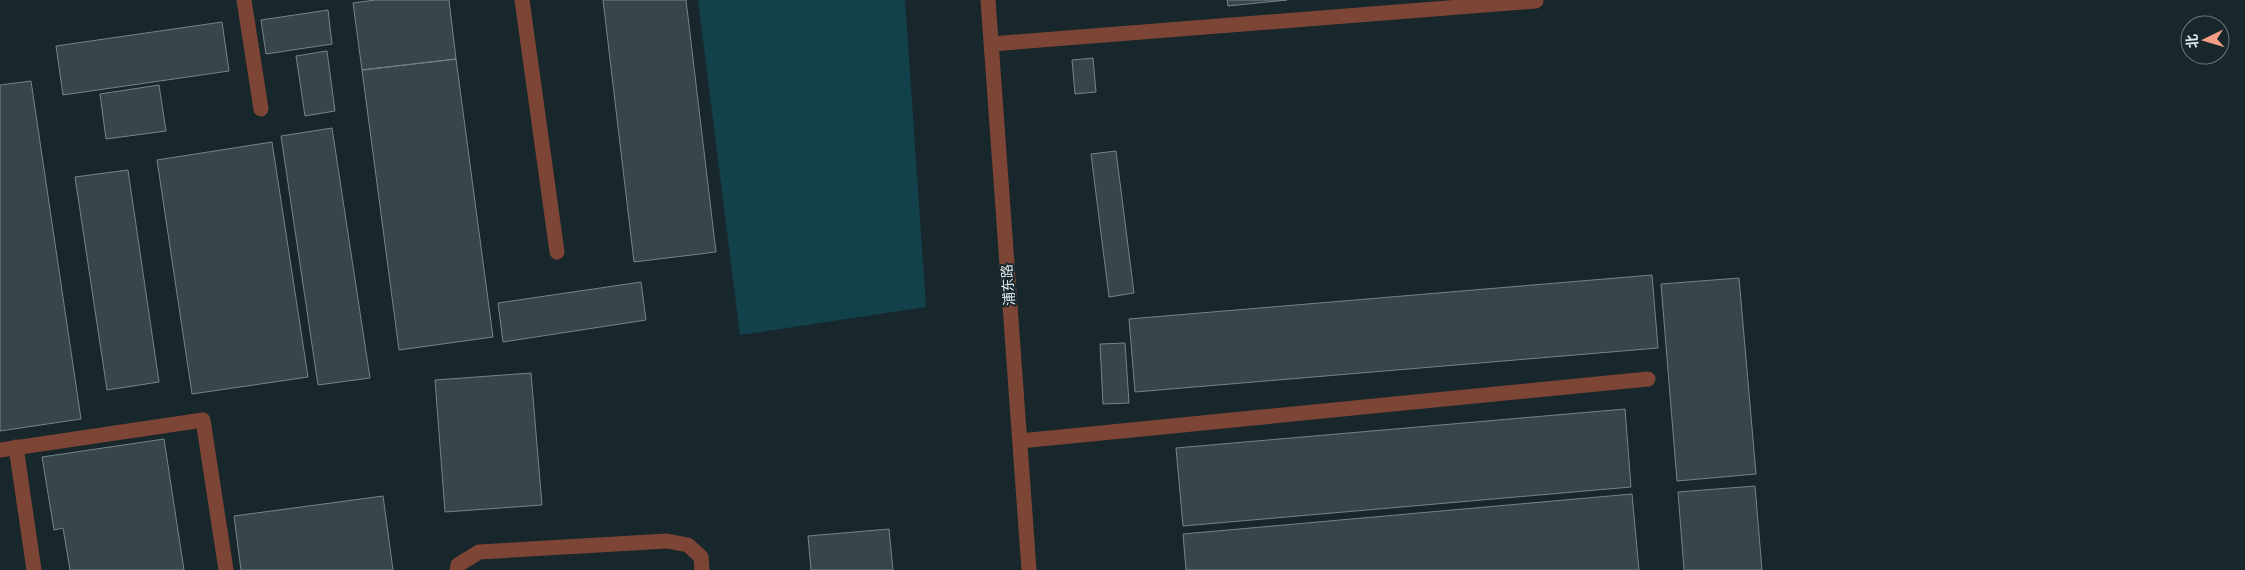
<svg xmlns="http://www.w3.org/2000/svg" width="2245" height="570" viewBox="0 0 2245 570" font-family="Montserrat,'Noto Sans SC',sans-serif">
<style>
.green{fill:#12404b}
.building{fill:#36464a;stroke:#74858a}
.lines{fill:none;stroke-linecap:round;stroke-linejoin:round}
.minor{stroke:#7c4535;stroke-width:15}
.labels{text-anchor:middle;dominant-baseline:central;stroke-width:4;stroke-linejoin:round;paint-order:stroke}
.street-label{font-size:14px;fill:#e2ebee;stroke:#18272b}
</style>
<rect width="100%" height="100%" fill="#18272b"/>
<path class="green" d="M698 0H905L926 307 740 335Z"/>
<path class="building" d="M375 0H449L456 59 362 70 353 3Z
M603 0H686L716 252 634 262Z
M1227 0H1287L1228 6Z
M328 10 332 44 266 54 261 20Z
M222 22 229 71 63 95 56 46Z
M327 51 335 111 305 116 296 56Z
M1093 58 1096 92 1075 94 1072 60Z
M456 59 493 337 399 350 362 70Z
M31 81 81 419 0 431V85Z
M159 85 166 131 106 139 100 94Z
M332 128 370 378 318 385 281 136Z
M272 142 308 377 192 394 157 160Z
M1116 151 1134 293 1109 297 1091 154Z
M128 170 159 382 107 390 75 177Z
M1652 275 1658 348 1135 392 1129 319Z
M1739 278 1756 474 1677 481 1661 284Z
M641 282 646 320 503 342 498 303Z
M1125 343 1129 403 1103 404 1100 344Z
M531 373 542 505 445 512 435 380Z
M1625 409 1631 487 1183 526 1176 448Z
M164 439 184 570H70L63 528 54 530 42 457Z
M1755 486 1762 570H1684L1678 492Z
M1632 494 1639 570H1186L1183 534Z
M383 496 393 570H241L234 516Z
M889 529 893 570H811L808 536Z"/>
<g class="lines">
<path class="minor" d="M244 0 261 109
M522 0 557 252
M988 0 1029 570
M991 44 1536 1
M1020 441 1648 379
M16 447 34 570
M0 450 203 420 226 570
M457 570 458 565 479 552 667 541 688 545 701 557 702 570"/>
</g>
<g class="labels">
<g class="street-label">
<text transform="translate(1008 285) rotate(-94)">浦东路</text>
</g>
</g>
<g transform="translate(2205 40) rotate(265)"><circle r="24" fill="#18272b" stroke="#697579"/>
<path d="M0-4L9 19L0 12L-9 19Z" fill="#f39f86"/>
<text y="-8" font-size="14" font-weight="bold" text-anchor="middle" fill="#e2ebee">北</text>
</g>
</svg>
